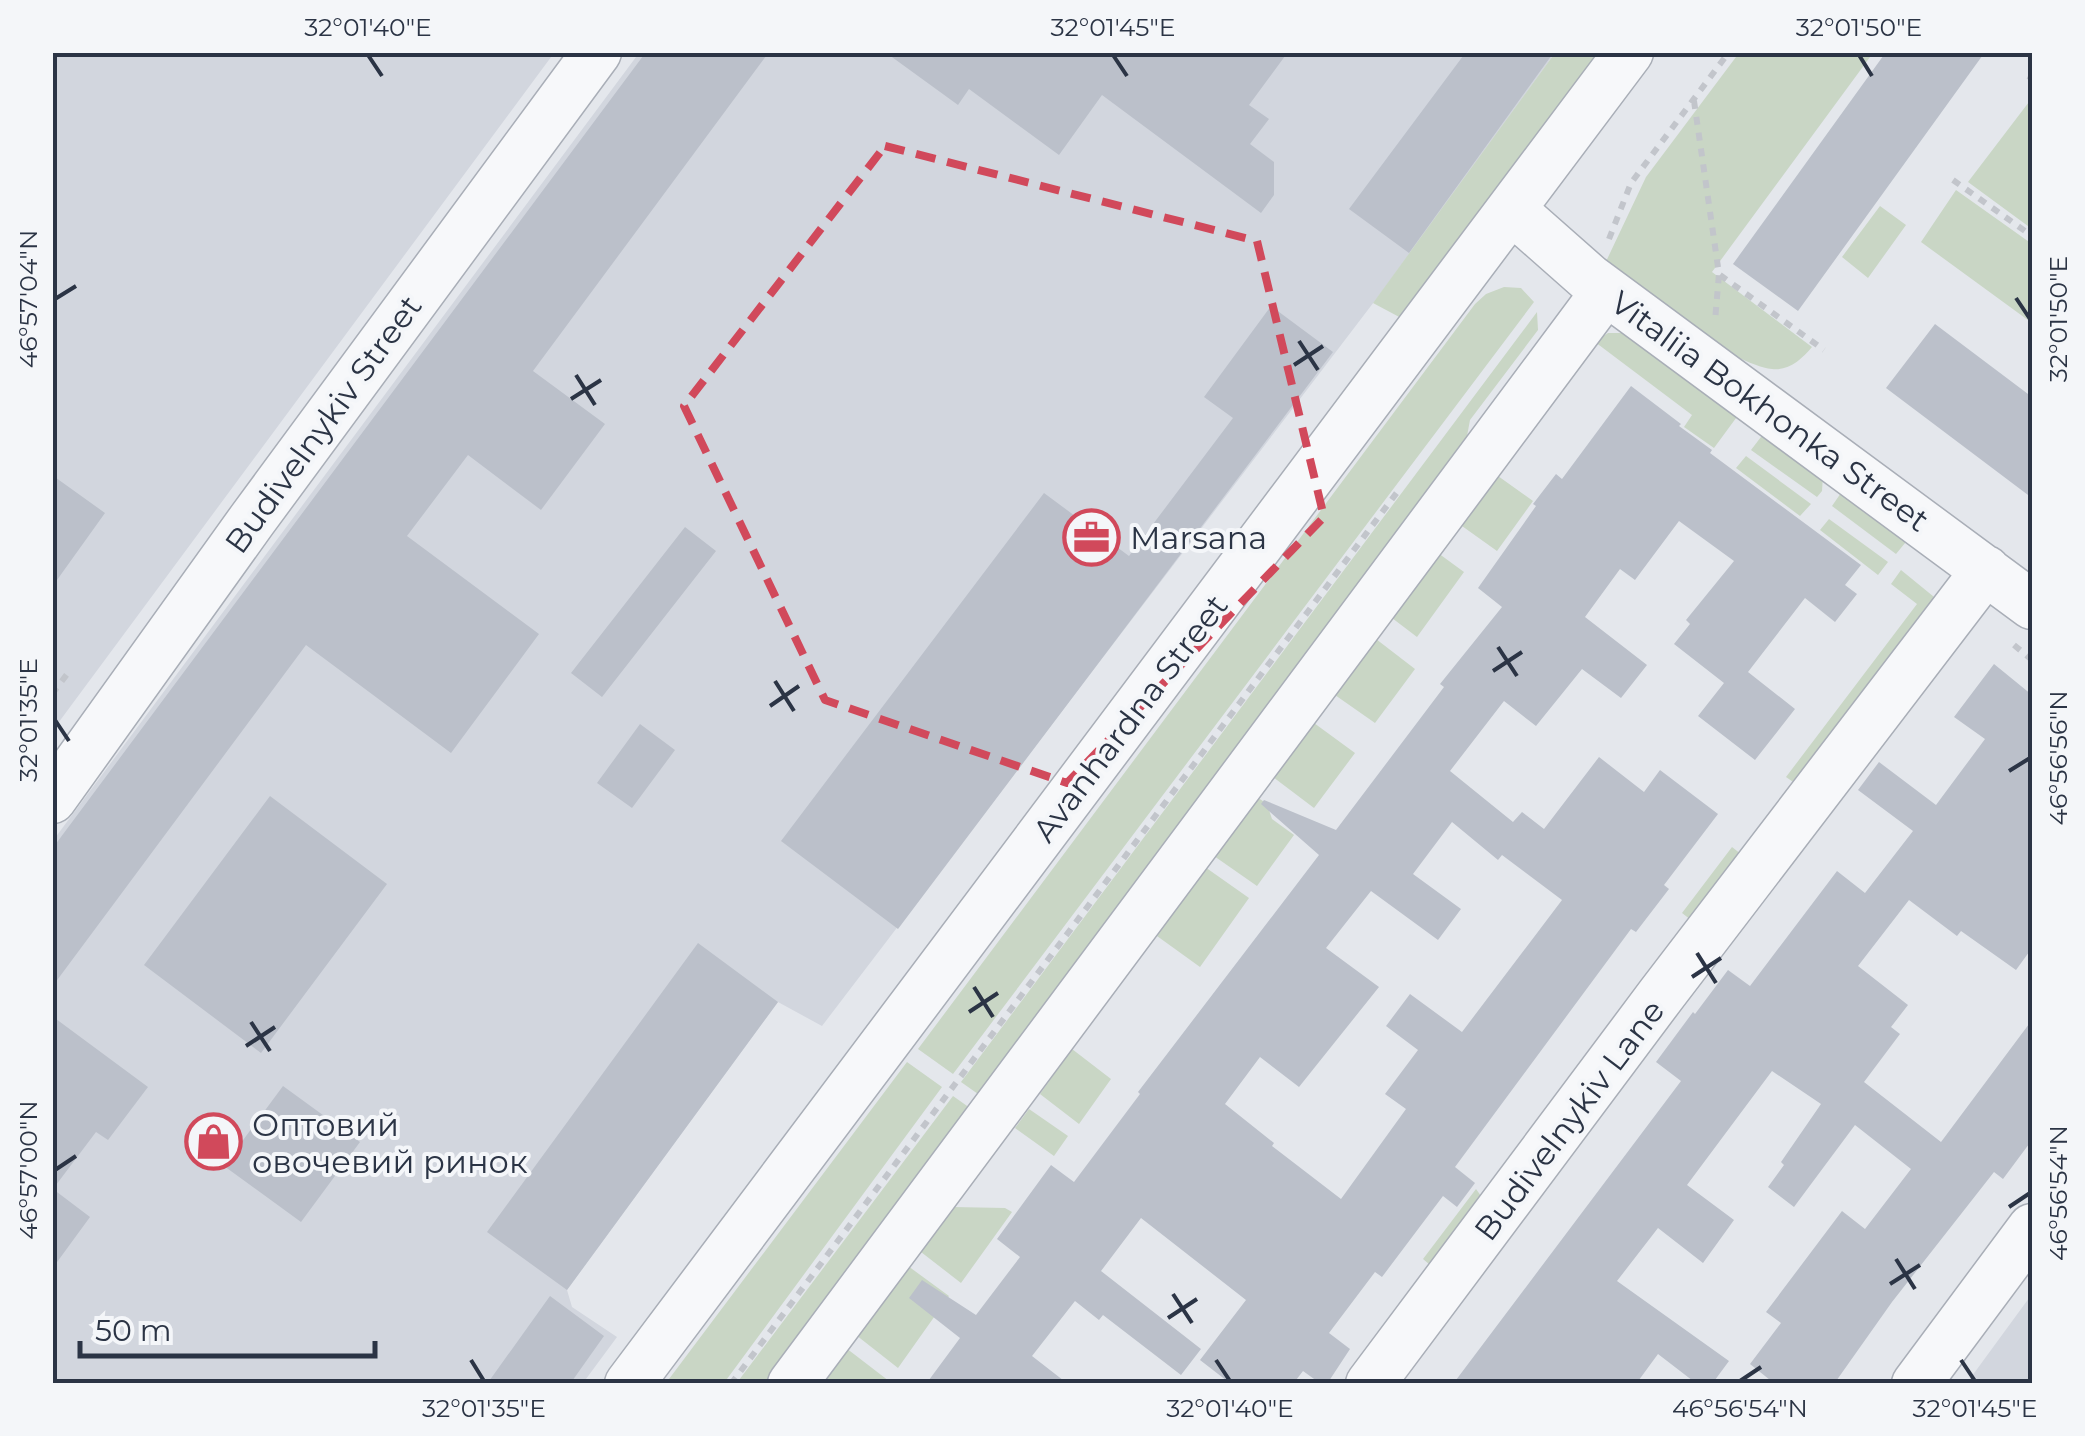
<svg xmlns="http://www.w3.org/2000/svg" width="2085" height="1436" viewBox="0 0 2085 1436" font-family="Montserrat,sans-serif">
<style>
.built{fill:#d2d6de}
.green{fill:#c9d6c5}
.building{fill:#bbc0ca;fill-rule:evenodd}
.lines{fill:none;stroke-linecap:round;stroke-linejoin:round}
.minor-casing{stroke:#a9aeb7;stroke-width:51}
.path{stroke:#c2c5cb;stroke-width:6;stroke-dasharray:8 8;stroke-linecap:butt}
.minor{stroke:#f7f8fa;stroke-width:48}
.marked{fill:none;stroke:#d1495b;stroke-width:8;stroke-dasharray:20 12;stroke-linejoin:round}
.ticks{fill:none;stroke:#2b3445;stroke-width:4}
.labels{text-anchor:middle;dominant-baseline:central;stroke-width:8;stroke-linejoin:round;paint-order:stroke}
.street-label{font-size:32px;fill:#2b3445;stroke:#f4f6f9}
.poi-label{font-size:32px;fill:#2b3445;stroke:#f4f6f9;text-anchor:start}
.neatline{fill:none;stroke:#2b3445;stroke-width:4}
.ticks-label{font-size:25px;text-anchor:middle;fill:#2b3445}
</style>
<rect width="100%" height="100%" fill="#e4e7ec"/>
<path class="built" d="M53 53H554L53 730Z
M639 53H1555L1380 294 822 1026 778 1002 567 1290 572 1307 617 1337 583 1383H53L52 842Z
M2032 1294V1383L1966 1384 1972 1376Z"/>
<path class="green" d="M1555 53H1604L1403 319 1373 303Z
M1739 53H1873L1712 272 1812 347C1802 359 1789 371 1772 369 1733 365 1639 294 1602 270L1646 177Z
M2032 98V229L1968 182Z
M1956 190 2032 244V323L1921 242Z
M1880 206 1906 225 1868 278 1842 257Z
M1504 287 1521 288 1534 302 953 1074 918 1049 1475 304 1486 294Z
M1537 312 1538 330 1470 420 1465 447 1117 916 978 1094 961 1082Z
M1608 333H1625L1739 414 1714 448 1684 427 1692 415 1595 342Z
M1764 433 1823 475 1822 491 1817 497 1751 450Z
M1746 456 1811 504 1800 516 1736 468Z
M1498 476 1533 501 1497 551 1462 526Z
M1843 490 1910 537 1896 554 1832 506Z
M1829 519 1888 562 1878 575 1820 530Z
M1438 553 1464 572 1417 637 1392 618Z
M1901 570 1939 601 1806 791 1786 777 1917 604 1891 584Z
M1376 639 1415 669 1375 723 1335 695Z
M1314 723 1355 753 1314 808 1273 777Z
M1257 797 1267 804 1272 819 1294 835 1257 886 1214 856Z
M1732 847 1751 862 1700 927 1682 913Z
M1205 867 1249 898 1200 967 1157 936Z
M1072 1049 1111 1079 1079 1124 1040 1094Z
M907 1062 942 1087 724 1383H666Z
M953 1096 970 1108 765 1383 736 1384Z
M1029 1109 1068 1136 1054 1156 1015 1128Z
M1476 1189 1486 1203 1442 1275 1423 1259Z
M953 1207 1005 1208 1012 1212 961 1283 921 1252Z
M908 1266 949 1296 898 1368 856 1335Z
M846 1348 889 1381 887 1384H820Z"/>
<path class="building" d="M646 52H769L533 371 605 424 541 510 468 455 407 536 539 634 451 753 306 645 52 987V849Z
M885 52H1288L1249 105 1269 119 1250 144 1274 162V195L1261 213 1102 95 1059 155 969 89 958 105Z
M1466 52H1554L1409 253 1349 209Z
M1886 52H1985L1798 311 1733 264Z
M1271 306 1333 352 898 929 781 841 1044 493 1129 556 1233 418 1204 397Z
M1935 324 2032 397V498L1886 388Z
M1631 386 1681 424 1679 426 1712 450 1710 453 1861 565 1845 585 1857 594 1835 622 1805 598 1748 672 1795 709 1755 760 1698 716 1724 683 1674 644 1690 624 1686 620 1734 561 1679 521 1635 580 1620 569 1585 617 1647 665 1621 698 1582 669 1536 726 1504 701 1450 771 1513 822 1522 812 1544 829 1599 757 1644 792 1660 770 1718 814 1664 885 1669 889 1636 932 1631 929 1455 1167 1475 1183 1457 1207 1443 1196 1382 1277 1375 1272 1329 1333 1350 1349 1327 1384H1321L1303 1371 1293 1384H1231L1200 1360 1246 1300 1141 1218 1101 1271 1201 1349 1181 1375 1103 1315 1099 1320 1075 1301 1032 1356 1068 1384H926L960 1338 909 1298 922 1280 976 1315 1020 1257 997 1239 1051 1165 1074 1182 1140 1094 1138 1092 1319 855 1261 804 1264 800 1336 830 1444 687 1440 684 1502 607 1478 588 1536 506 1533 504 1556 474 1562 479ZM1452 822 1498 860 1502 855 1562 900 1462 1032 1410 994 1386 1026 1418 1050 1385 1094 1406 1109 1341 1199 1272 1146 1274 1143 1225 1104 1260 1057 1299 1087 1379 987 1326 948 1371 891 1438 940 1461 909 1413 874Z
M52 475 105 513 52 587Z
M685 527 716 551 602 697 571 673Z
M1994 664 2032 695V948L2016 970 1961 931 1957 936 1909 900 1858 966 1908 1005 1891 1027 1900 1034 1864 1082 1941 1142 2032 1020V1140L2003 1179 1994 1172 1892 1302 1834 1384H1775L1750 1364 1781 1323 1766 1312 1842 1211 1865 1229 1911 1169 1855 1125 1794 1207 1768 1187 1784 1165 1781 1162 1821 1104 1772 1071 1687 1185 1734 1220 1703 1263 1658 1228 1617 1281 1729 1361 1712 1384H1697L1658 1354 1636 1384H1453L1681 1081 1656 1062 1693 1012 1695 1014 1728 970 1750 986 1837 871 1865 893 1913 831 1858 790 1879 762 1936 805 1985 739 1954 717Z
M640 724 675 750 632 808 597 783Z
M270 796 387 884 261 1053 144 965Z
M698 943 778 1002 567 1290 487 1232Z
M52 1016 148 1087 108 1140 96 1132 53 1189 90 1217 52 1269Z
M283 1086 360 1142 301 1222 224 1166Z
M550 1296 604 1336 570 1384H487Z"/>
<g class="lines">
<defs>
<path id="minor" d="M1512 210 1589 278 2032 605
M52 799 252 520 597 52
M629 1384 1629 52
M792 1384 1606 291
M1370 1384 1661 995 1986 570
M1916 1384 2032 1228"/>
</defs>
<use href="#minor" class="minor-casing"/>
<path class="path" d="M2028 76 2032 78
M1694 101 1719 274 1715 321
M1953 180 2032 236
M1609 239 1631 183 1729 52
M1720 275 1824 350
M2014 645 2032 660
M52 694 71 669
M731 1384 1398 491"/>
<use href="#minor" class="minor"/>
</g>
<path class="marked" d="M885 146 1257 241 1324 517 1067 783 825 700 684 406Z"/>
<path class="ticks" d="M368 55 382 76M1113 55 1127 76M1859 55 1872 76M2016 298 2030 319M55 299 76 286M1299 341 1318 370M1294 365 1323 346M576 375 595 405M571 399 601 380M1498 647 1517 676M1493 671 1522 652M775 681 794 711M770 706 799 686M55 720 69 741M2009 771 2030 758M1697 953 1716 983M1692 977 1721 958M974 987 993 1017M969 1012 998 993M251 1022 270 1051M246 1046 275 1027M55 1170 76 1156M2009 1207 2030 1193M1896 1259 1915 1289M1890 1284 1920 1265M1173 1294 1192 1323M1168 1318 1197 1299M471 1360 484 1381M1216 1360 1230 1381M1961 1360 1975 1381M1740 1381 1761 1367"/>
<defs>
<symbol id="office-ring" viewBox="-11 -11 22 22"><circle r="9.5" fill="#f4f6f9" stroke="#d1495b" stroke-width="1.5"/><path d="M-6-3h4V-5.5h4V-3h4V5H-6ZM-1-4.5V-3h2v-1.5ZM-6 0V1H6V0Z" fill="#d1495b"/></symbol>
<symbol id="shop-ring" viewBox="-11 -11 22 22"><circle r="9.5" fill="#f4f6f9" stroke="#d1495b" stroke-width="1.5"/><path d="M-5-2.5h2.3a2.7 3.5 0 0 1 5.4 0H5L5.5 6h-11ZM-1.5-2.5h3a1.5 2.3 0 0 0-3 0Z" fill="#d1495b"/></symbol>
</defs>
<g fill-rule="evenodd">
<use href="#office-ring" x="1060" y="506" width="63" height="63"/>
<use href="#shop-ring" x="182" y="1110" width="63" height="63"/>
</g>
<g class="labels">
<g class="street-label">
<text transform="translate(1770 411) rotate(36)">Vitaliia Bokhonka Street</text>
<text transform="translate(323 424) rotate(-54)">Budivelnykiv Street</text>
<text transform="translate(1130 718) rotate(-53)">Avanhardna Street</text>
<text transform="translate(1569 1120) rotate(-53)">Budivelnykiv Lane</text>
</g>
<g class="poi-label">
<text x="1130" y="537">Marsana</text>
<text x="252" y="1124">Оптовий<tspan x="252" dy="37">овочевий ринок</tspan></text>
</g>
</g>
<rect width="2085" height="1436" fill="none" stroke="#f4f6f9" stroke-width="110"/>
<path d="M80 1341v15h295v-15" fill="none" stroke="#2b3445" stroke-width="5"/>
<text x="95" y="1341" font-size="30" fill="#2b3445" stroke="#f4f6f9" stroke-width="8" paint-order="stroke">50 m</text>
<rect x="55" y="55" width="1975" height="1326" class="neatline"/>
<g class="ticks-label">
<text x="368" y="36">32°01'40"E</text>
<text x="1113" y="36">32°01'45"E</text>
<text x="1859" y="36">32°01'50"E</text>
<text transform="translate(28 299) rotate(-90)" y="9">46°57'04"N</text>
<text transform="translate(2058 319) rotate(-90)" y="9">32°01'50"E</text>
<text transform="translate(28 720) rotate(-90)" y="9">32°01'35"E</text>
<text transform="translate(2058 758) rotate(-90)" y="9">46°56'56"N</text>
<text transform="translate(28 1170) rotate(-90)" y="9">46°57'00"N</text>
<text transform="translate(2058 1193) rotate(-90)" y="9">46°56'54"N</text>
<text x="484" y="1417">32°01'35"E</text>
<text x="1230" y="1417">32°01'40"E</text>
<text x="1740" y="1417">46°56'54"N</text>
<text x="1975" y="1417">32°01'45"E</text>
</g>
</svg>
